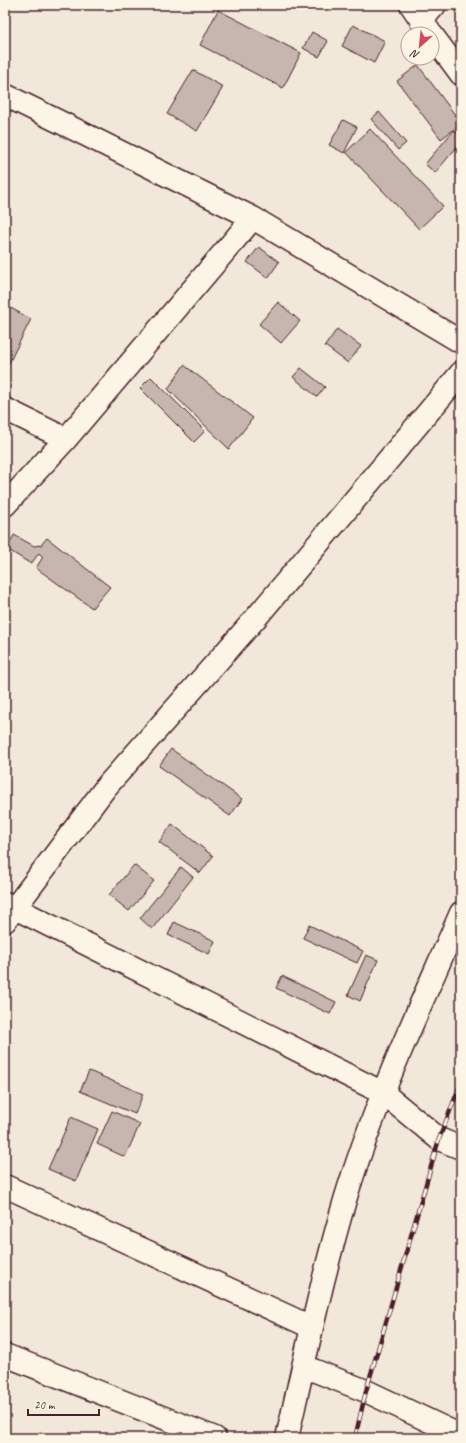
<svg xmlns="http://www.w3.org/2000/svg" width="466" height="1443" viewBox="0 0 466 1443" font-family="Caveat,sans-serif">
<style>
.building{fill:#c7b6af;stroke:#4a1f2b}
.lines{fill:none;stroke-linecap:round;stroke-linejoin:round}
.minor-casing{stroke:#4a1f2b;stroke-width:25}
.minor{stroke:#fcf5e5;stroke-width:22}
.rail-casing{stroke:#4a1f2b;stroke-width:4.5}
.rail{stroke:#fcf5e5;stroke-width:3;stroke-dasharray:9;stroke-linecap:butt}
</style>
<rect width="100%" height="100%" fill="#f1e8da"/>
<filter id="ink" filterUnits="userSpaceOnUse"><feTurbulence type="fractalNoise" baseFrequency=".025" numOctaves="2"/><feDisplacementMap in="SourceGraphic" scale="8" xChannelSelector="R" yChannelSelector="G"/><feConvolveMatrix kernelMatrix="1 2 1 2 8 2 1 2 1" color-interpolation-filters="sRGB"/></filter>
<g filter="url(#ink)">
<path class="building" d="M218 10 301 53 283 88 200 45Z
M353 25 385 41 374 63 342 46Z
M312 32 328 41 319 57 303 48Z
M418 65 461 123V124L441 139 397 81Z
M193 70 223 87 197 131 167 114Z
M379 112 406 143 398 150 371 119Z
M343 120 357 127 344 153 329 145Z
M370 129 443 206 419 229 346 152Z
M454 130 461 136V142L435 173 425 164Z
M259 247 279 262 268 278 247 262Z
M278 302 300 321 281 343 259 324Z
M5 305 31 319 9 363 5 361Z
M337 329 361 346 348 363 325 346Z
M184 365 253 418 229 449 168 389Z
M301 368 325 387 317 397 293 377Z
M151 377 205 431 194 442 140 388Z
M14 535 34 546 41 545 47 538 110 587 92 608 36 568 43 557 39 553 31 564 7 549Z
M171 749 242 799 230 816 159 766Z
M172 824 213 856 200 873 159 842Z
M134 865 154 881 129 911 109 895Z
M181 867 193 877 152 929 140 918Z
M174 922 215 941 209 954 168 935Z
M309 925 363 951 357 963 303 938Z
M366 955 378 960 360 1001 348 995Z
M282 976 336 1002 330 1014 276 988Z
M89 1071 143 1094 135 1114 80 1091Z
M112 1111 140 1124 125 1157 97 1144Z
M71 1117 98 1129 76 1181 48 1169Z"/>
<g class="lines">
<defs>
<path id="minor" d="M411 5 431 34
M421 21 435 5
M432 35 461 74
M5 95 66 125 253 218 461 342
M5 409 66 439 253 218
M5 505 66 439
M5 903 383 1093 439 1139 461 1148
M5 921 106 787 255 619 461 373
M5 1186 311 1327
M5 1355 215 1438
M303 1366 366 1391 461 1436
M287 1438C305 1358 322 1278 345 1200 375 1101 420 1007 461 913"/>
</defs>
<use href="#minor" class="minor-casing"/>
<use href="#minor" class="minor"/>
<defs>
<path id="rail" d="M355 1438 366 1391 439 1139 461 1083"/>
</defs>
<use href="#rail" class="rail-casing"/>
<use href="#rail" class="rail"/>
</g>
</g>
<rect width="466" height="1443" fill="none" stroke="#fcf5e5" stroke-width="20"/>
<rect x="10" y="10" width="446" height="1423" fill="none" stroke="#4a1f2b" stroke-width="1.5" filter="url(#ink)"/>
<g transform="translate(420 46) rotate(207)"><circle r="19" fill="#fcf5e5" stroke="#b59f9b"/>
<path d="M0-3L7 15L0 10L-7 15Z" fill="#d1495b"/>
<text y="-6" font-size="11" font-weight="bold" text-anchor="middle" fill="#4a1f2b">N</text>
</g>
<path d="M28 1409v6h71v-6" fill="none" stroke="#4a1f2b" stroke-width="2"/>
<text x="34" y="1409" font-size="12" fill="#4a1f2b" stroke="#fcf5e5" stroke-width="3" paint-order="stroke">20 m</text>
</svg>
